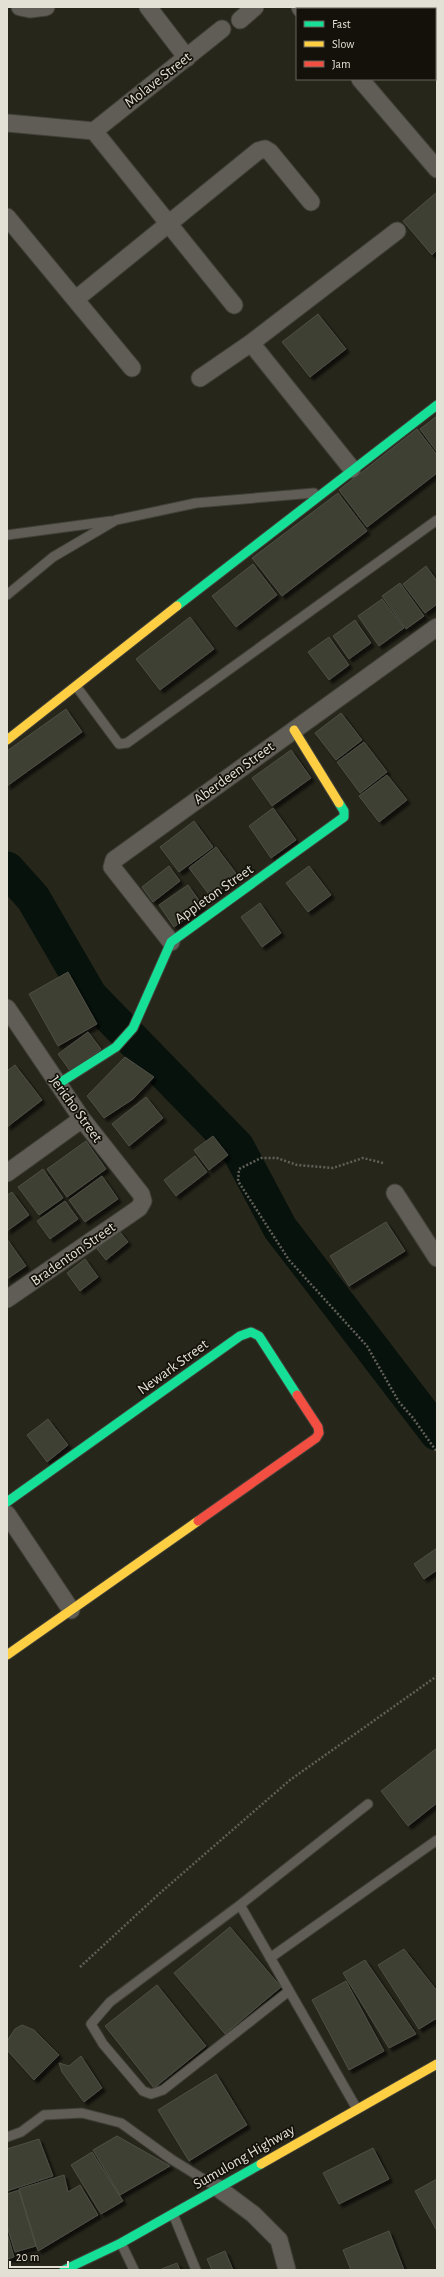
<svg xmlns="http://www.w3.org/2000/svg" width="444" height="2277" viewBox="0 0 444 2277" font-family="'Alegreya Sans',sans-serif">
<style>
.lines{fill:none;stroke-linecap:round;stroke-linejoin:round}
.river{stroke:#07120c;stroke-width:35}
.building{fill:#3e4133;stroke:#4e4f46;filter:url(#shadow)}
.lane-casing{stroke:#414038;stroke-width:11}
.street-casing{stroke:#414038;stroke-width:19}
.fast-casing{stroke:#414038;stroke-width:11}
.slow-casing{stroke:#414038;stroke-width:11}
.jam-casing{stroke:#414038;stroke-width:11}
.path{stroke:#626058;stroke-width:2.5;stroke-dasharray:2 2;stroke-linecap:butt}
.lane{stroke:#5f5d55;stroke-width:9}
.street{stroke:#5f5d55;stroke-width:17}
.fast{stroke:#16e098;stroke-width:9}
.slow{stroke:#ffcf43;stroke-width:9}
.jam{stroke:#f24e42;stroke-width:9}
.labels{text-anchor:middle;dominant-baseline:central;stroke-width:3.5;stroke-linejoin:round;paint-order:stroke}
.street-label{font-size:15px;fill:#e3e1d5;stroke:#131109}
</style>
<defs>
<filter id="shadow"><feDropShadow dx="3.5" dy="3.5" stdDeviation="1" flood-color="#0009"/></filter>
</defs>
<rect width="100%" height="100%" fill="#27261b"/>
<g class="lines">
<path class="river" d="M7 869 33 898 90 996 237 1147 280 1228 437 1433"/>
</g>
<path class="building" d="M437 192V250L432 255 403 221Z
M318 314 346 349 310 377 282 342Z
M437 416V452L420 429Z
M417 429 437 455V473L367 527 339 490Z
M338 493 367 531 282 596 252 558Z
M253 564 277 595 236 627 212 596Z
M426 566 437 581V604L425 613 403 584Z
M400 583 424 616 406 629 382 596Z
M382 599 404 628 379 646 358 616Z
M190 617 214 649 160 690 136 659Z
M355 620 371 643 349 659 333 636Z
M329 637 349 665 329 680 308 652Z
M66 709 82 732 7 786V751Z
M341 713 362 740 336 760 315 733Z
M364 742 387 772 360 793 337 762Z
M291 750 311 778 272 806 252 778Z
M387 775 407 800 379 822 359 796Z
M273 808 296 840 271 858 249 826Z
M194 821 213 847 179 872 160 847Z
M216 847 238 876 211 897 189 868Z
M169 866 180 881 153 902 142 887Z
M309 866 331 895 308 912 286 883Z
M188 885 203 906 174 927 159 905Z
M260 903 281 933 262 947 241 917Z
M68 972 97 1024 58 1046 29 994Z
M88 1032 101 1049 71 1072 58 1054Z
M125 1057 154 1077 133 1099 104 1118 87 1096Z
M15 1065 42 1100 7 1127V1071Z
M146 1097 163 1118 129 1146 112 1124Z
M213 1136 228 1155 209 1170 194 1150Z
M86 1141 106 1169 67 1197 47 1169Z
M195 1156 207 1172 176 1196 164 1180Z
M43 1169 63 1198 39 1215 18 1187Z
M102 1176 118 1199 85 1222 69 1200Z
M12 1192 29 1215 7 1231V1195Z
M65 1201 78 1219 50 1239 37 1221Z
M386 1222 405 1251 349 1286 330 1256Z
M119 1231 128 1242 106 1260 97 1249Z
M7 1239 26 1266 7 1279Z
M85 1259 98 1277 80 1291 67 1273Z
M48 1419 68 1445 47 1462 27 1435Z
M437 1548V1570L424 1579 414 1564Z
M437 1748V1803L408 1826 381 1791Z
M230 1927 281 1987 225 2034 174 1973Z
M404 1949 437 1991V2018L419 2029 378 1965Z
M365 1960 416 2034 389 2048 343 1973Z
M346 1981 384 2051 349 2070 312 2000Z
M157 1985 206 2046 154 2088 105 2026Z
M22 2025 34 2030 59 2055 34 2080 7 2050V2041L15 2029Z
M81 2056 102 2088 84 2102 62 2072 59 2063 69 2066Z
M216 2074 247 2125 189 2161 158 2110Z
M117 2136 170 2166 120 2195 93 2150Z
M39 2139 53 2176 7 2191V2149Z
M373 2148 389 2179 339 2204 323 2173Z
M92 2152 123 2201 101 2214 71 2165Z
M64 2175 68 2192 80 2185 98 2215 38 2251 19 2189Z
M437 2179V2231L415 2191Z
M19 2190 36 2246 15 2252 7 2226V2194Z
M389 2231 404 2270H351L343 2250Z
M7 2233 14 2257 7 2259Z
M225 2251 233 2270H212L207 2259Z
M177 2263 180 2270H159Z"/>
<g class="lines">
<defs>
<path id="lane" d="M7 535 111 521
M7 595 53 557 116 520 196 503 314 493
M76 686 119 744 127 743 437 520
M240 1905 368 1804
M270 1958 437 1840
M289 1991 163 2090 151 2094 143 2091 103 2044 91 2024 110 2002 240 1905 357 2109
M7 2137 21 2132 44 2115 82 2113 121 2123 171 2159 216 2187
M173 2214 196 2270
M121 2243 134 2270"/>
<path id="street" d="M20 7 30 9 46 7
M148 7 187 58
M300 7 301 9
M435 14 437 12
M240 20 255 7
M360 79 437 169
M7 123 94 131 234 305
M94 131 222 29
M7 217 132 368
M76 299 258 151 265 149 270 152 311 202
M251 343 352 469
M200 378 251 343 397 231
M171 942 112 867 114 860 437 627
M7 1008 82 1119 141 1194 143 1201 139 1208 7 1299
M7 1173 82 1119
M395 1193 437 1258
M7 1514 71 1610
M218 2188 253 2214 279 2240 287 2270"/>
<path id="fast" d="M177 606 437 405
M58 1084 116 1047 133 1028 171 942 344 817V811L339 803
M7 1502 240 1336 251 1332 259 1336 297 1395
M64 2270 121 2243 261 2164"/>
<path id="slow" d="M294 730 339 803
M7 740 177 606
M7 1655 198 1521
M261 2164 437 2064"/>
<path id="jam" d="M198 1521 316 1438 319 1433 318 1427 297 1395"/>
</defs>
<use href="#lane" class="lane-casing"/>
<use href="#street" class="street-casing"/>
<use href="#fast" class="fast-casing"/>
<use href="#slow" class="slow-casing"/>
<use href="#jam" class="jam-casing"/>
<path class="path" d="M383 1163 363 1158 333 1168 297 1165 277 1158H261L239 1169 238 1181 289 1260 367 1346 399 1402 413 1418 437 1452
M80 1967 160 1893 290 1780 437 1676"/>
<use href="#lane" class="lane"/>
<use href="#street" class="street"/>
<use href="#fast" class="fast"/>
<use href="#slow" class="slow"/>
<use href="#jam" class="jam"/>
</g>
<g class="labels">
<g class="street-label">
<text transform="translate(158 80) rotate(-38)">Molave Street</text>
<text transform="translate(234 773) rotate(-36)">Aberdeen Street</text>
<text transform="translate(214 894) rotate(-35)">Appleton Street</text>
<text transform="translate(76 1109) rotate(54)">Jericho Street</text>
<text transform="translate(73 1254) rotate(-35)">Bradenton Street</text>
<text transform="translate(173 1367) rotate(-36)">Newark Street</text>
<text transform="translate(244 2157) rotate(-30)">Sumulong Highway</text>
</g>
</g>
<rect width="444" height="2277" fill="none" stroke="#e3e1d5" stroke-width="16"/>
<rect x="296" y="8" width="140" height="72" fill="#131109" stroke="#66645b"/>
<rect x="304" y="21" width="20" height="6" fill="#16e098" stroke="#66645b"/>
<text x="332" y="28" font-size="12" fill="#e3e1d5">Fast</text>
<rect x="304" y="41" width="20" height="6" fill="#ffcf43" stroke="#66645b"/>
<text x="332" y="48" font-size="12" fill="#e3e1d5">Slow</text>
<rect x="304" y="61" width="20" height="6" fill="#f24e42" stroke="#66645b"/>
<text x="332" y="68" font-size="12" fill="#e3e1d5">Jam</text>
<path d="M10 2261v6h58v-6" fill="none" stroke="#e3e1d5" stroke-width="2"/>
<text x="16" y="2261" font-size="12" fill="#e3e1d5" stroke="#131109" stroke-width="3" paint-order="stroke">20 m</text>
</svg>
